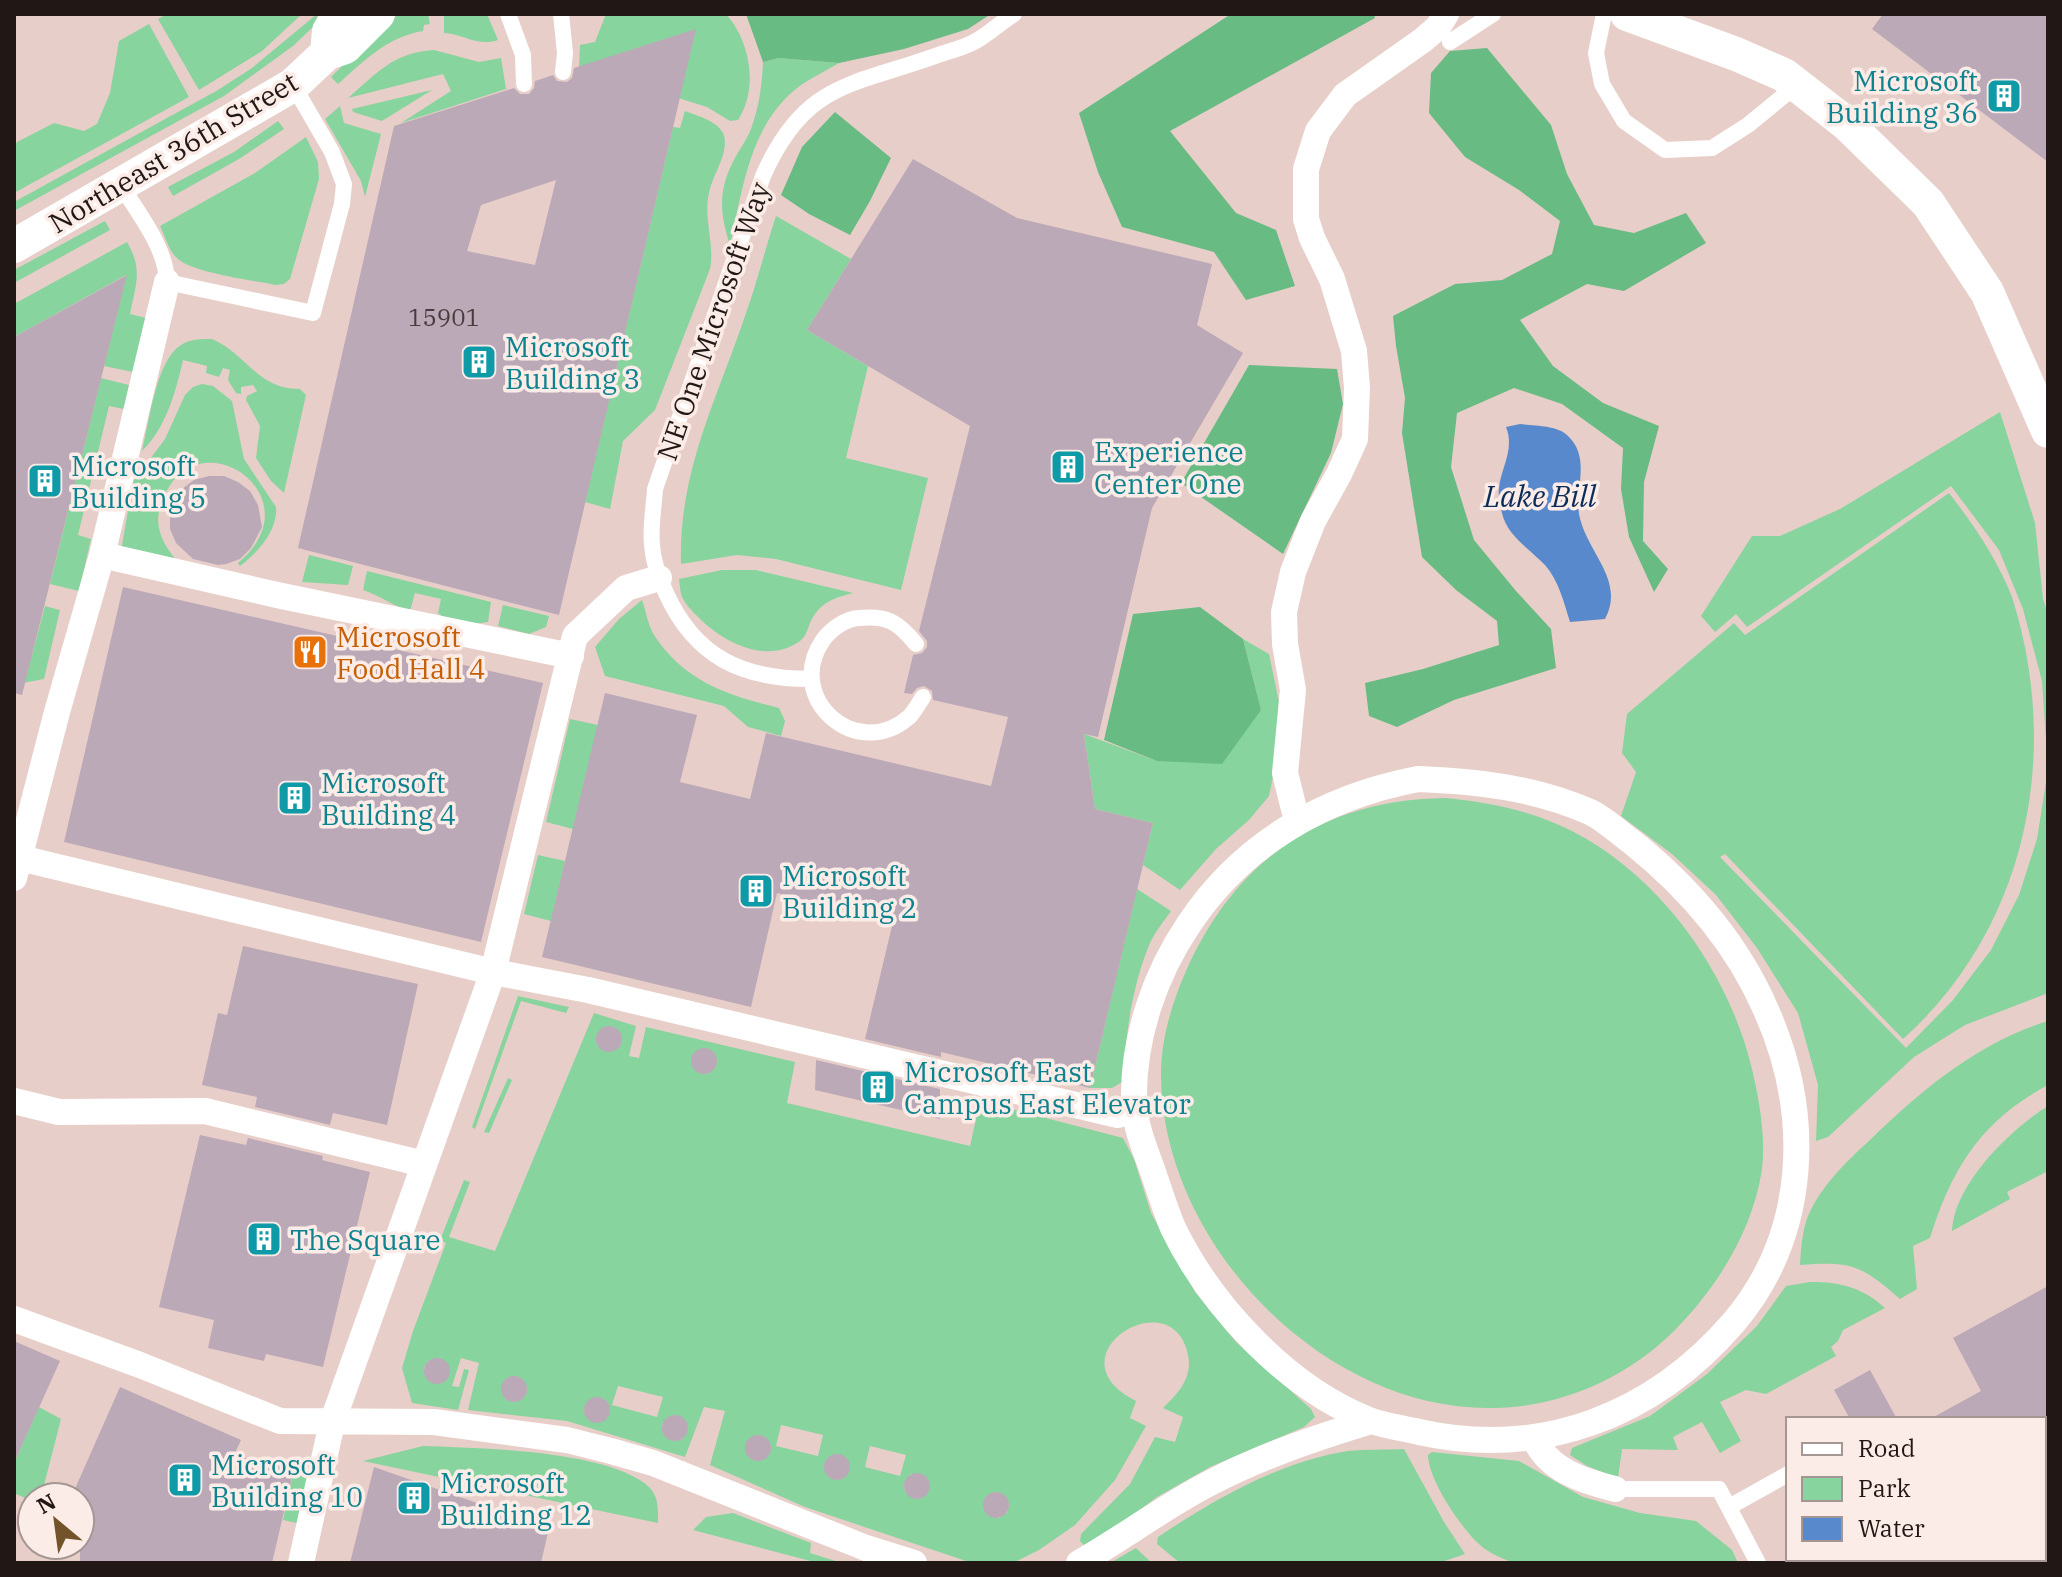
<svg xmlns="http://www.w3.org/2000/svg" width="2062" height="1577" viewBox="0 0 2062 1577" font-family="'IBM Plex Serif',serif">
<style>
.commercial{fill:#e8cec8;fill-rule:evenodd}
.green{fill:#87d49e;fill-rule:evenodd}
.forest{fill:#68bb83}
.water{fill:#5789cc}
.building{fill:#bca9b8;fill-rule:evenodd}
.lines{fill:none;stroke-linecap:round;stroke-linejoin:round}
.service{stroke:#fff;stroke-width:16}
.pedestrian{stroke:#fff;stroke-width:26}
.minor{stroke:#fff;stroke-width:34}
.labels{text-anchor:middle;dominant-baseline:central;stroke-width:7;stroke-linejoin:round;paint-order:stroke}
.number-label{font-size:24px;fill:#483c3e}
.culture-label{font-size:28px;fill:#0d838f;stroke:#fcece7;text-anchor:start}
.street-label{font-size:28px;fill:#211815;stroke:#fcece7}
.food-label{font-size:28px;fill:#c56008;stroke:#fcece7;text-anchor:start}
.water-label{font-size:30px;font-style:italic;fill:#0b2d59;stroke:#fcece7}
</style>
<rect width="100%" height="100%" fill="#f6ddd3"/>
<path class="commercial" d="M14 14H2048V1563H14ZM1788 1419H2044V1559H1788ZM32 1497H80V1545H32Z"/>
<path class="green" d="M167 14H302L262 51 199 90 158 19Z
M317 14 316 24 293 46 224 96 14 211V202L218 90 252 68Z
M399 14H428L430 24 424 25 423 31C387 37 364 61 338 84L331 77 387 22Z
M444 14H487L498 40C477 47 464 34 444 33Z
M606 14H726C750 41 759 88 738 120L730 121 707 107 579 67 580 45 595 42Z
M149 24 189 97 14 193V147L17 142 54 123 84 131 97 124 110 93 119 41Z
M434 50 479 62 501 58 506 89 401 123 451 91 443 74 348 98C378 72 393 53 434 50Z
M779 58 839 63C827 70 813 77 801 85 750 122 743 188 730 245 719 212 718 188 736 156 741 147 747 139 751 129 759 107 762 86 763 62Z
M432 90 382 121 353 112 352 109Z
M340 106 344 123 381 134 365 197 361 181 325 119Z
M685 111C697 116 716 120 723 133 731 151 712 175 709 193 703 219 715 243 710 269L655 410 623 441 610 509 585 502 673 127 680 128Z
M278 121 284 129 239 159 173 196 168 187 234 152Z
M306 137 318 162 319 179 290 279 284 284 275 285C252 280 194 273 178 259 169 252 165 236 160 226L255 173Z
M776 216 851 259 807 330 868 366 846 458 928 478 901 590 776 559 737 555 681 564C678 473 717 399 745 316 757 283 765 249 776 216Z
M105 221 110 230 14 283V270Z
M127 242C143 269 136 284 130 314L146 318 133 372 104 366 126 275 14 337V304Z
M212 339C247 354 258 390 300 389L306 395 284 493 271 481 256 458 260 426 246 400 247 396 257 391 253 385 241 387V394L236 393 228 380 230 370 223 368 219 377 206 373 207 366 183 360C176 391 166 428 142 451 149 423 156 360 181 345 190 339 201 339 212 339Z
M101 378 129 385 124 409 109 406 78 535 91 539 79 591 50 584Z
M202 384 213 386 232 401 244 459 276 507C278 531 257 553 240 566L238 563C318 497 197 414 163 499 152 523 161 542 177 561L121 551 133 482 165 439 185 395 193 387Z
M2000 412 2035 523 2043 599 2048 615V993L1965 1025 1914 1057 1828 1137 1816 1141 1818 1085 1798 1013 1757 948 1716 895 1672 854 1621 816 1636 772 1622 753 1627 714 1734 623 1745 635 1949 493C1974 525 1997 559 2012 597 2062 754 2027 928 1903 1039L1725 854 1720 857 1906 1048 1953 1000 1991 950 2019 895 2037 839 2048 769 2042 681 2023 609 1999 550 1951 486 1747 627 1736 614 1715 632 1701 616 1752 536H1780L1840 509Z
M309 555 353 566 348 585 302 582Z
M722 570H756L853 593C833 598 819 603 810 623 807 631 805 639 797 643 763 664 722 641 698 617 692 611 686 605 682 597 680 592 680 585 679 579Z
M367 571 491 602 488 622C465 625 457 629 438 613L441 599 415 593 410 611C393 606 379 595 363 590Z
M642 600C646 611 648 625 654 635 685 682 727 695 779 708L785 721 781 736 748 727 724 706 605 676 595 647 619 619Z
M503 605 549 616 546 627 529 634 498 626Z
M45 606 60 610 44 679 18 684 14 652 32 655Z
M1243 639 1269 654 1279 702 1276 763 1269 796 1249 820 1216 849 1180 890 1143 865 1153 823 1095 809 1084 734 1157 761 1261 710Z
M570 719 598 725 573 829 546 822Z
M1445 798C1489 802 1532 811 1572 831 1661 877 1727 970 1751 1065 1759 1098 1766 1136 1762 1169 1753 1231 1716 1289 1673 1332 1625 1379 1560 1407 1494 1408 1323 1412 1159 1241 1161 1071 1162 1036 1172 1003 1186 971 1236 859 1322 800 1445 798Z
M538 855 565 861 551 921 524 914Z
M1137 889 1171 911C1164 921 1155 932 1150 943 1132 986 1125 1035 1124 1081L1112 1088H1090Z
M518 996 569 1007 566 1013 521 1001 475 1129 472 1127Z
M594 1013 636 1026 629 1056 639 1058 646 1027 795 1062 787 1103 970 1146 980 1101 1123 1138 1134 1159 1151 1213 1195 1292 1236 1342 1311 1409 1315 1417 1304 1427 1210 1467 1157 1497 1094 1544 1085 1546 1080 1541 1081 1534 1130 1484 1155 1437 1175 1442 1183 1417 1163 1408C1178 1394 1193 1377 1188 1355 1173 1278 1047 1356 1136 1401L1130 1418 1146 1426 1115 1480 1075 1525 1039 1550 1013 1563H972L805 1507 710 1465 725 1411 704 1407 685 1457 567 1421 468 1410 479 1363 461 1358 452 1386 459 1387 464 1369 469 1370 458 1410 412 1403 402 1368 413 1331 446 1243 440 1240 464 1180 470 1182 449 1237 495 1251ZM608 1026 616 1028 622 1039 620 1046 609 1051C599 1049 595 1042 598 1033ZM707 1049 716 1057V1066L707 1074C694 1074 688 1063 695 1052ZM440 1358 448 1366 449 1375 443 1381 435 1383 426 1377 424 1368 428 1361ZM513 1377 521 1379 527 1389 524 1397 513 1402 506 1399 502 1391 503 1383ZM618 1386 663 1397 657 1417 612 1405ZM596 1397 604 1399 610 1410C608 1420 602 1423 592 1421L584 1412 586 1404ZM674 1415 685 1420 688 1428 682 1439 674 1441 664 1434 662 1425 667 1418ZM781 1425 823 1435 818 1456 776 1446ZM757 1435 765 1437 771 1448 768 1456 757 1461C748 1458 744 1451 747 1442ZM870 1446 906 1455 900 1476 865 1467ZM836 1454 847 1459 850 1467 844 1478C832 1483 822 1474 826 1461ZM911 1474H920L929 1482V1490L924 1497 916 1499 905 1492 904 1484ZM995 1492 1003 1494 1009 1505 1007 1513 999 1518 992 1517 984 1507 988 1495Z
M2048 1021V1085C1981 1121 1952 1168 1930 1238L1913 1246 1917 1289 1900 1299C1861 1265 1852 1261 1800 1265 1801 1249 1802 1231 1808 1216 1821 1186 1846 1162 1870 1140 1921 1090 1979 1042 2048 1021Z
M508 1078 512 1080 489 1133 484 1132Z
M2048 1106V1171L2007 1192 2010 1199 1952 1231C1954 1184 2011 1129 2048 1106Z
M1810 1282C1840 1282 1862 1287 1885 1308L1843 1330 1838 1341 1831 1347 1836 1356 1766 1394 1746 1390 1720 1402 1741 1441 1720 1453 1702 1422 1673 1437 1678 1450 1622 1449 1618 1478 1587 1466 1570 1455 1572 1448 1650 1416 1707 1374 1757 1326 1786 1286Z
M39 1407 61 1419 41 1497H32V1501L14 1493V1463Z
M423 1446C478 1448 611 1450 650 1488 659 1498 658 1510 658 1523L363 1461Z
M1404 1449 1444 1522 1465 1554 1439 1563H1180L1157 1544 1158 1537C1213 1500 1281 1461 1348 1451 1366 1449 1385 1450 1404 1449Z
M1432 1452 1519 1461 1583 1497 1640 1513 1696 1521 1732 1550 1738 1563H1513C1502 1558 1488 1553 1479 1544 1461 1528 1428 1479 1428 1455Z
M294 1469 306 1475 309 1485 297 1523 283 1520Z
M733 1513 811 1543 810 1553 842 1563H818L693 1530 706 1517Z
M1136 1548 1152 1563H1110Z"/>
<path class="forest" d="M746 14H991L968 29 904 49 839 63 779 58 763 62Z
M1231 14H1374L1375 18 1170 131 1236 213 1276 230 1295 286 1246 300 1214 252 1122 227 1098 172 1079 113Z
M1487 48 1551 125 1567 174 1594 225 1634 233 1686 213 1706 243 1624 291 1587 284 1520 320 1553 366 1603 403 1659 426 1644 482 1643 541 1668 569 1654 592 1629 537 1621 489 1623 448 1562 404 1514 388 1457 413 1451 467 1474 540 1516 591 1551 629 1556 668 1454 700 1397 727 1369 716 1365 683 1423 669 1499 645 1497 621 1456 590 1422 557 1402 433 1405 398 1396 346 1393 316 1455 284 1502 280 1552 254 1560 221 1519 190 1465 157 1429 113 1431 73 1450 51Z
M835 112 891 158 870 201 850 235 809 214 781 195 802 147Z
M1249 365 1337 369 1343 404 1331 453 1283 554 1181 483Z
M1200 607 1243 639 1261 710 1222 764 1157 761 1104 740 1133 614Z"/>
<path class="water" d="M1520 424C1534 426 1558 425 1568 436 1591 458 1575 488 1579 514 1586 552 1626 580 1605 619L1570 622C1564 603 1559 581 1545 565 1530 549 1507 536 1502 513 1500 506 1498 495 1499 488 1501 468 1515 449 1506 427Z"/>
<path class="building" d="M1883 14H2048V162L1872 29Z
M696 29 559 615 298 548 394 126 514 88 520 94H529L534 88 535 81 553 75 557 81 567 82 572 78 574 68ZM556 180 535 265 467 251 481 205Z
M913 159 1017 218 1212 264 1197 325 1243 353 1152 508 1098 737 1084 734 1095 809 1153 823 1090 1088 941 1052V1057L865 1039 893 922 777 893 751 1007 542 957 605 693 697 715 680 782 750 799 766 733 991 786 1008 717 933 700 932 691 924 686 917 688 912 694 904 693 913 655 922 653 927 647V641L919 631 970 426 807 330Z
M127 275 22 695 14 693V337Z
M209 476H224L238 482 250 491 258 505 262 527 251 548 240 559 226 564 218 565 193 559 176 543 170 529V515L174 501 182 489 194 480Z
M123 587 543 683 481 942 64 842Z
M243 946 418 984 387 1125 333 1113 330 1125 255 1107 257 1097 202 1085 218 1013 227 1015Z
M596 1039a13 13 0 1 1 26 0a13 13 0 1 1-26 0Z
M691 1061a13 13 0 1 1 26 0a13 13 0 1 1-26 0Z
M816 1060 940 1089V1119L815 1090Z
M200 1135 246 1145 248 1138 323 1156 322 1160 370 1172 323 1367 266 1354 264 1361 208 1348 214 1320 159 1307Z
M2048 1286V1419H1930L1981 1391 1953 1338Z
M14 1341 60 1361 14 1463Z
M424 1371a13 13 0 1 1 26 0a13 13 0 1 1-26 0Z
M1870 1370 1897 1419H1850L1834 1390Z
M501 1389a13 13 0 1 1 26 0a13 13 0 1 1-26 0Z
M120 1387 241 1440 234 1455 294 1469 272 1563H80V1493L74 1491Z
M584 1410a13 13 0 1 1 26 0a13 13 0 1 1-26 0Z
M662 1428a13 13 0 1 1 26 0a13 13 0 1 1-26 0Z
M745 1448a13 13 0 1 1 26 0a13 13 0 1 1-26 0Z
M824 1467a13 13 0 1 1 26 0a13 13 0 1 1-26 0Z
M374 1467 549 1528 541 1563H350Z
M904 1486a13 13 0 1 1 26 0a13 13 0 1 1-26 0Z
M983 1505a13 13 0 1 1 26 0a13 13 0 1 1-26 0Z"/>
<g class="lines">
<path class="service" d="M508 14 523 55 524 84
M561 14 565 53 563 72
M1604 14 1596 53 1602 84 1624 121 1665 150 1712 148 1748 125 1797 85
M1450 42 1493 14
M121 185C139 215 166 247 167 282L313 313 342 204 344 184 332 152 293 85
M916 644C898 622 887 615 859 618 845 619 831 629 823 640 783 698 857 763 909 717 914 712 919 703 923 697
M810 679C742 679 695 657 666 593 659 578 653 562 652 545 650 527 654 507 655 489L763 176C805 81 853 86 938 55 950 51 963 48 974 42 988 35 1001 22 1014 14
M1615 1489H1719L1758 1563
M1729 1507 1788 1474"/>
<path class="pedestrian" d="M102 555 277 595 571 656
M1418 779C1476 781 1536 788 1590 812 1605 819 1618 832 1632 842 1688 887 1737 943 1766 1010 1812 1113 1809 1233 1734 1322 1653 1416 1542 1459 1419 1432 1403 1428 1384 1426 1369 1420 1287 1388 1211 1306 1173 1228 1165 1209 1159 1189 1152 1169 1144 1147 1134 1123 1134 1099 1133 1038 1155 974 1189 924 1243 843 1324 797 1418 779Z
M1297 821 1285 773 1293 690 1285 644 1284 612 1293 572 1313 521 1339 474 1355 439 1357 388 1354 351 1332 279 1312 238 1306 219V169L1318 131 1345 95 1423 40 1438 27 1446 14
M20 858 493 972 588 990 1118 1115 1134 1104
M14 878 57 712 102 555 167 282
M14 1101 59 1112 205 1111 424 1164
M14 1319 140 1365 280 1421 434 1422 567 1440 611 1451 653 1463 866 1548 914 1563
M1534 1437C1547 1470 1583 1481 1615 1489
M301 1563 332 1423 493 972 575 636 626 588 659 578
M1079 1563C1123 1538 1165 1506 1210 1483 1262 1456 1315 1438 1371 1421"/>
<path class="minor" d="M1627 14 1736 54 1784 75 1847 124 1928 203 1987 292 2048 431
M327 53 329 31 341 14
M14 246 293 85 327 53 345 47 378 14"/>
</g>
<defs>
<symbol id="building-square" viewBox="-11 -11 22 22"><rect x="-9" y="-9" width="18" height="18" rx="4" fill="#0f9aa8" stroke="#fcece7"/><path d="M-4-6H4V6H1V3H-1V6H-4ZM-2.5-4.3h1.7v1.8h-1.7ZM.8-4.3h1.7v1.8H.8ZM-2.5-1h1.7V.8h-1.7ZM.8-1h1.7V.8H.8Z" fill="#fff"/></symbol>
<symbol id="restaurant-square" viewBox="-11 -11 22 22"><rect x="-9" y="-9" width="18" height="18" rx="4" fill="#e8710a" stroke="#fcece7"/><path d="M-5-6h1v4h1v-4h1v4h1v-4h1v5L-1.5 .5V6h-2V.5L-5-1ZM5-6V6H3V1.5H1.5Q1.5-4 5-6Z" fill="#fff"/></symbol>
</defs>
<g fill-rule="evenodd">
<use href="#building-square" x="1984" y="76" width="40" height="40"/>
<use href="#building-square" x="459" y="342" width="40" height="40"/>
<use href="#building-square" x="1048" y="447" width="40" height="40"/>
<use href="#building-square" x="25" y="461" width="40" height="40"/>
<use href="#restaurant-square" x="290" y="632" width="40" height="40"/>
<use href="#building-square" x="275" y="778" width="40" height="40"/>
<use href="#building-square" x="736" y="871" width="40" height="40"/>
<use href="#building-square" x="858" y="1067" width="40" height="40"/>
<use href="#building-square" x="244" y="1219" width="40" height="40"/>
<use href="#building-square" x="165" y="1460" width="40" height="40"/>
<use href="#building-square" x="394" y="1478" width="40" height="40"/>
</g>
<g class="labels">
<g class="number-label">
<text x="444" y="317">15901</text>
</g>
<g class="culture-label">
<text x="1978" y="80" text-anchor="end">Microsoft<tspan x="1978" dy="32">Building 36</tspan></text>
<text x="505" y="346">Microsoft<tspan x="505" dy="32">Building 3</tspan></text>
<text x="1094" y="451">Experience<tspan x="1094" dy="32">Center One</tspan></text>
<text x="71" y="465">Microsoft<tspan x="71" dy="32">Building 5</tspan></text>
<text x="321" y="782">Microsoft<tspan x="321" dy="32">Building 4</tspan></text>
<text x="782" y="875">Microsoft<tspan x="782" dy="32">Building 2</tspan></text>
<text x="904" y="1071">Microsoft East<tspan x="904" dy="32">Campus East Elevator</tspan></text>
<text x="290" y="1239">The Square</text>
<text x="211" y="1464">Microsoft<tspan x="211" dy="32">Building 10</tspan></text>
<text x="440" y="1482">Microsoft<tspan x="440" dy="32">Building 12</tspan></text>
</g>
<g class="street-label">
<text transform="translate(173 152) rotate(-31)">Northeast 36th Street</text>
<text transform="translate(713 321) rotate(-71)">NE One Microsoft Way</text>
</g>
<g class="food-label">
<text x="336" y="636">Microsoft<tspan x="336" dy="32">Food Hall 4</tspan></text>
</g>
<g class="water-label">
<text x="1540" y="495">Lake Bill</text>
</g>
</g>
<rect width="2062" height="1577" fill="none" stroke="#211815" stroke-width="32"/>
<rect x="1786" y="1417" width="260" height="144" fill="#fcece7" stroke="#a49793" stroke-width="2"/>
<rect x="1802" y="1443" width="40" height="12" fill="#ffffff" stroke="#a49793" stroke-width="2"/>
<text x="1858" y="1457" font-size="24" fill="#211815">Road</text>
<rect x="1802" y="1477" width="40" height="24" fill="#87d49e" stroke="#a49793" stroke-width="2"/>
<text x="1858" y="1497" font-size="24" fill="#211815">Park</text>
<rect x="1802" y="1517" width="40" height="24" fill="#5789cc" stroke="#a49793" stroke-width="2"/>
<text x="1858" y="1537" font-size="24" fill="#211815">Water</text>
<g transform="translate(56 1521) rotate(331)"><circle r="38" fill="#fcece7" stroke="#a49793" stroke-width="2"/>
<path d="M0-6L14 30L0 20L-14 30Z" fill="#735329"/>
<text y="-12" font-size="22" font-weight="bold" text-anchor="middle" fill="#211815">N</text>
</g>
</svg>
